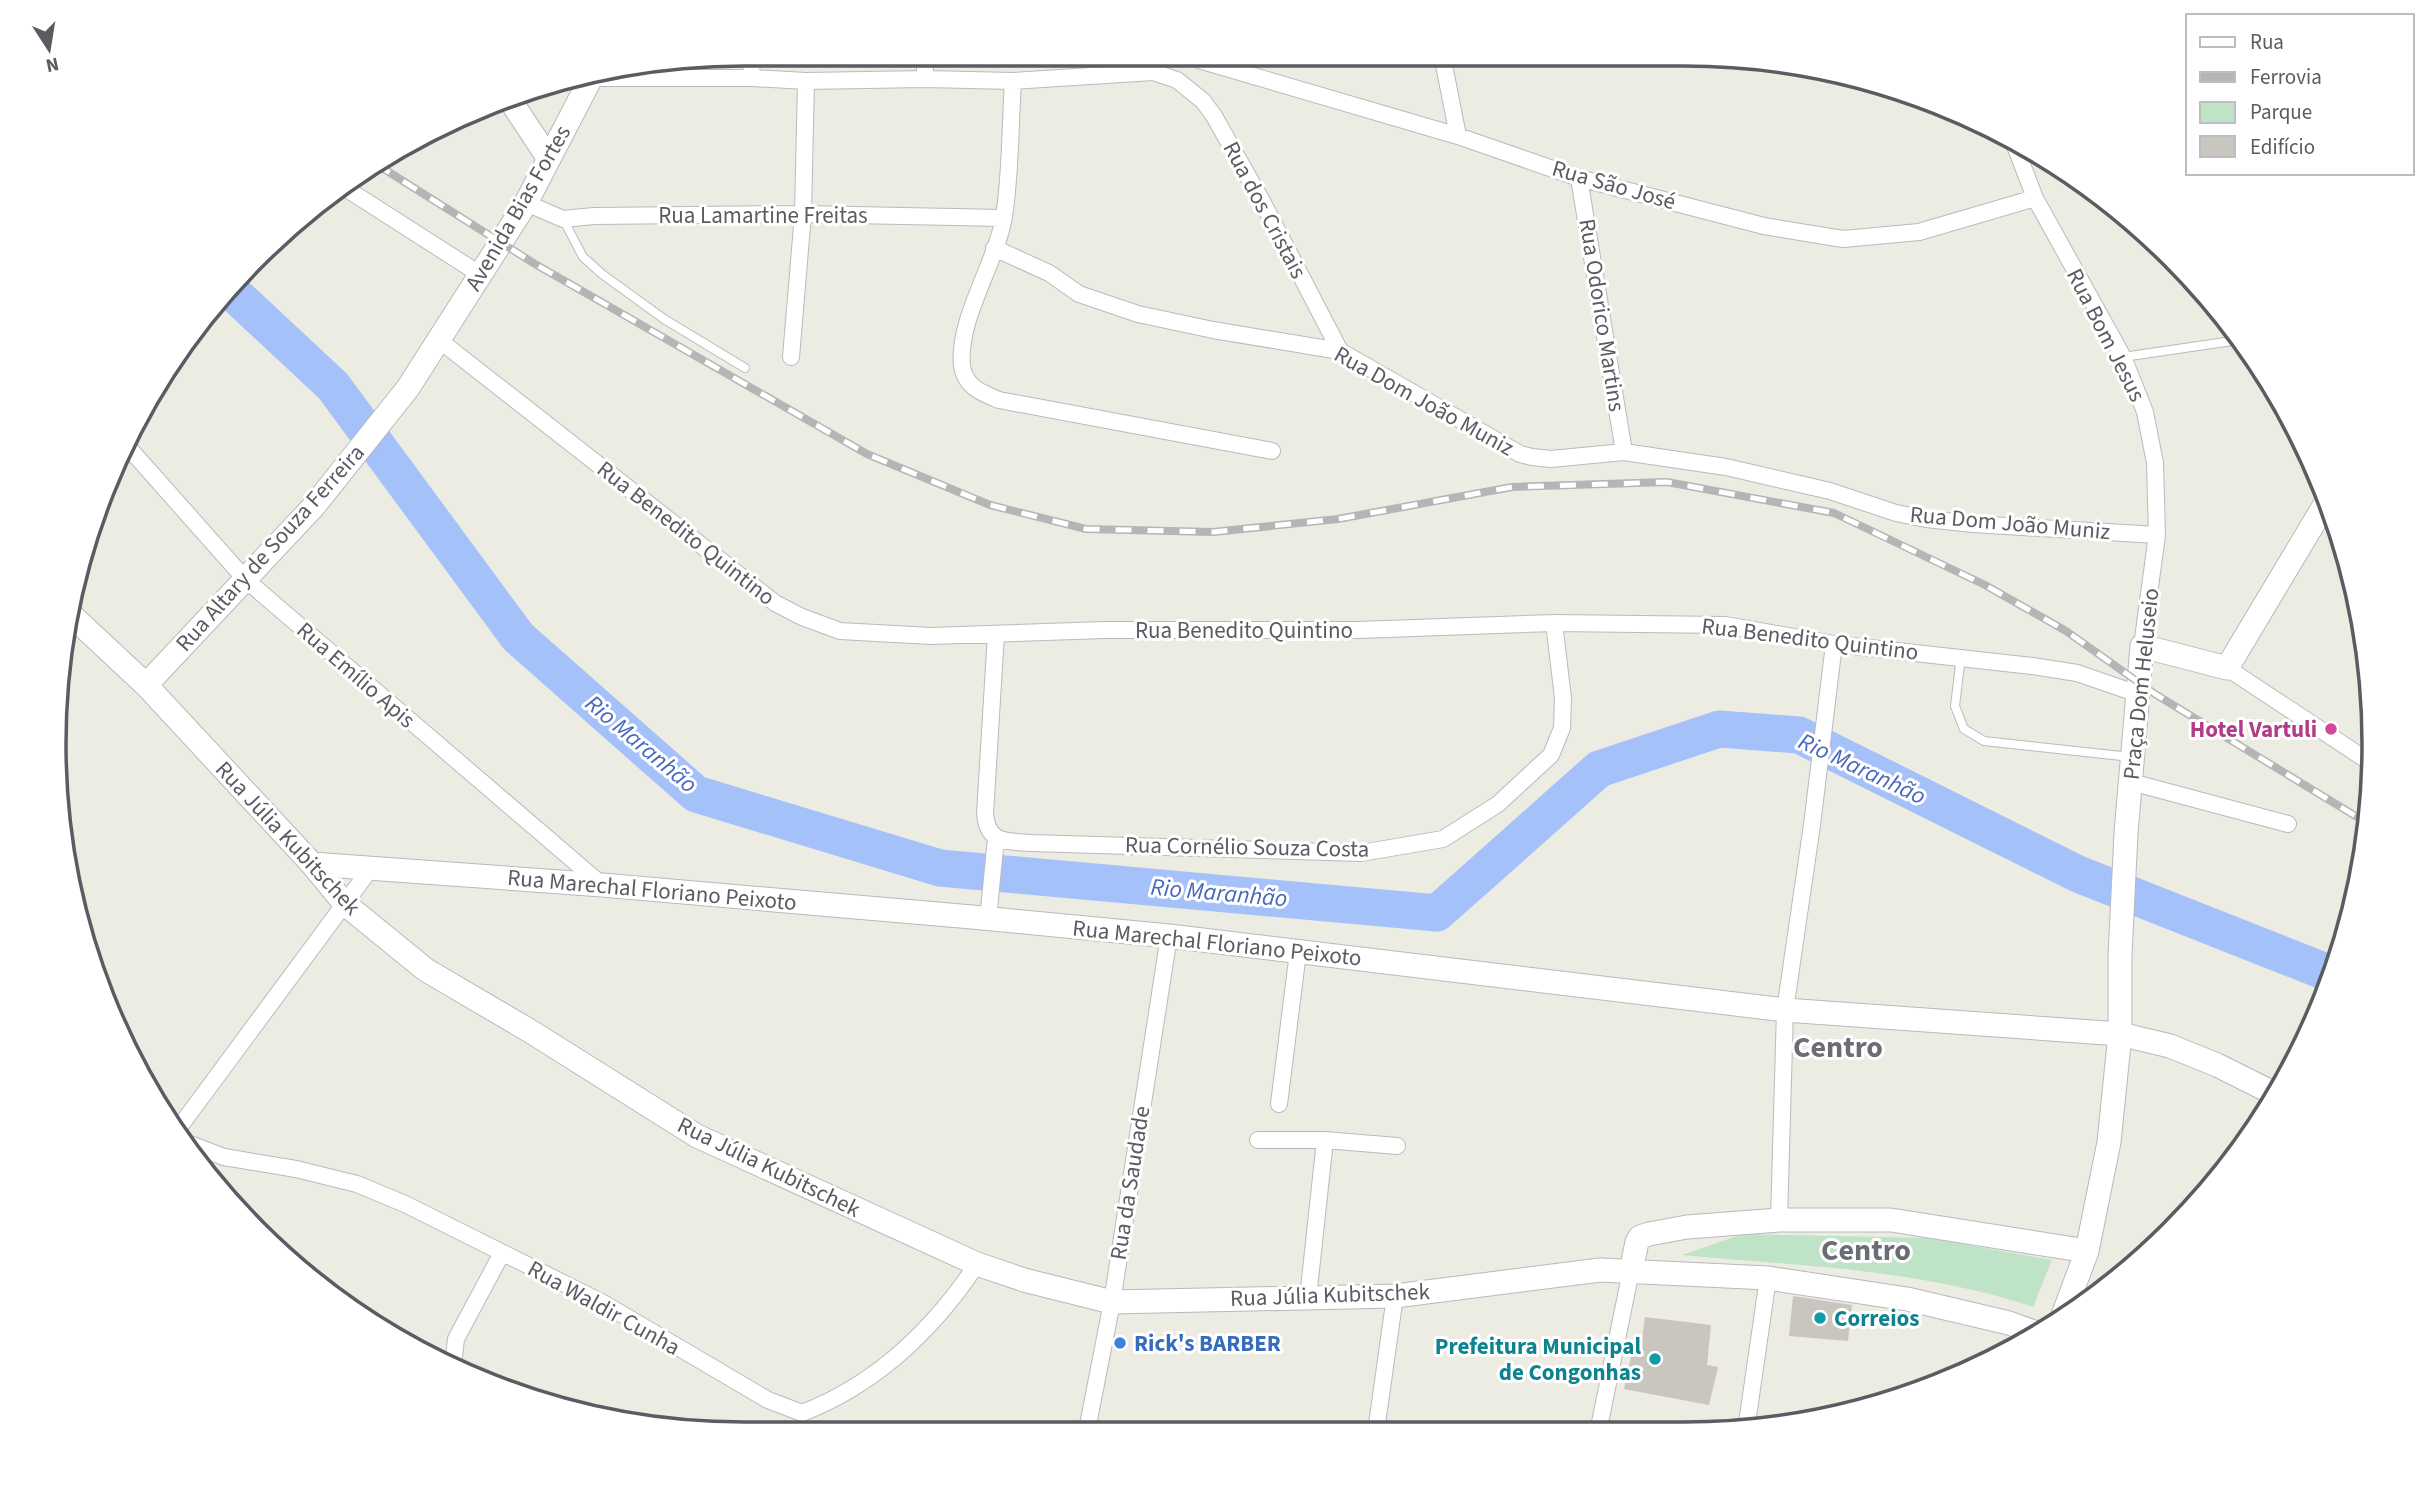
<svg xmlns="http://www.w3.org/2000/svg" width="2428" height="1488" viewBox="0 0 2428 1488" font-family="'Source Sans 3',sans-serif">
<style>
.green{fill:#bfe3c7}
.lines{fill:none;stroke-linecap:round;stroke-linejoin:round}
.river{stroke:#a4c1fa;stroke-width:37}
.building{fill:#c8c6bf}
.lane-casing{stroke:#b9bac0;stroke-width:10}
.street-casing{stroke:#b9bac0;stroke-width:18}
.secondary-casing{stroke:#b7b9bf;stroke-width:25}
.lane{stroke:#fff;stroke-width:8}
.street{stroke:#fff;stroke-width:16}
.secondary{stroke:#fff;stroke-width:23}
.rail-casing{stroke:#b4b5b5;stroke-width:8}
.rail{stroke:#fff;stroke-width:5;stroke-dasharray:16;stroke-linecap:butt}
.hotel-dot{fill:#d1479c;stroke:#fff;stroke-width:2.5}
.culture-dot{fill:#0f9aa8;stroke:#fff;stroke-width:2.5}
.shop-dot{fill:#3f7fe0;stroke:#fff;stroke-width:2.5}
.labels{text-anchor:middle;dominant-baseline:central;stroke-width:6;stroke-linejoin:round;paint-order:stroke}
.street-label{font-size:23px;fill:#5a5c62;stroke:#fff}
.hotel-label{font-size:23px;font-weight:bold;fill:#b23c85;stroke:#fff;text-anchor:end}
.culture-label{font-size:23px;font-weight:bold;fill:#0d838f;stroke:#fff;text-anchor:start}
.shop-label{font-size:23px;font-weight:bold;fill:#366cbe;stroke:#fff;text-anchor:start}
.water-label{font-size:24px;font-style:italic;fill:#4867bb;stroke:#fff}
.district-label{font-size:30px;font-weight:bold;fill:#6b6d74;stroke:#fff}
.rim{fill:none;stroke:#5a5c62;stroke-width:3.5}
</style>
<rect width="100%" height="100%" fill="#ecece2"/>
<path class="green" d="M1743 1234 1929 1238 2052 1260 2033 1307C1921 1269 1799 1266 1682 1255Z"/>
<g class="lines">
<path class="river" d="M229 289 333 386 518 637 696 794 940 868 1437 913 1599 769 1719 729 1799 735 2078 874 2331 974"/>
</g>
<path class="building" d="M1793 1296 1852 1305 1848 1341 1789 1336Z
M1645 1317 1711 1325 1707 1365 1718 1367 1709 1405 1624 1389 1632 1352 1640 1354Z"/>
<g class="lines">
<defs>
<path id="lane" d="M563 219 583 257 602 274 664 319 745 368
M2123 357 2239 340
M1961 656 1955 706 1964 729 1984 741 2131 757"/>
<path id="street" d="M1199 60 1458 136 1579 178 1764 226 1843 239 1919 232 2035 198
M1443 60 1458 136
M592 78H751L806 81 925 79 1013 81 1153 72 1177 80 1203 101 1214 116 1263 203 1340 351
M751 78 752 60
M925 79V60
M1013 81C1010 126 1011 172 1004 216 997 262 957 319 962 366 965 387 982 393 999 400L1272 451
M2015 146 2035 198 2123 357 2145 412 2155 463 2157 535 2142 646
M1579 178 1624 452
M342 186 481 275
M526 203 563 219 594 216 803 214 1004 218
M994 248 1049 273 1079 294 1138 314 1213 330 1340 351 1520 454 1532 457 1551 459 1624 452 1726 467 1830 491 1896 513 1926 519 1973 524 2157 535
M439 340 775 603 802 617 840 631 931 636 1104 630H1358L1554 623 1725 625 1834 644 2032 666 2077 673 2138 694
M791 357 803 214 806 81
M128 447 246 580 602 885
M996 634 985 814C988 844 1006 841 1031 843L1361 853 1443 839 1498 804 1551 755 1562 728 1563 698 1554 623
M2227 668 2371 763
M2131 782 2288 824
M988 919 996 838
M1279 1104 1298 952
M175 1133 371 868
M1258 1140H1325
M182 1141 224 1157 296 1169 357 1184 405 1204 603 1303 768 1400 802 1413C877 1384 933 1330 977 1264
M1779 1220 1785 1010 1812 825 1834 644
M1308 1298 1325 1140 1397 1146
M453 1365 456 1339 502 1253
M1087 1430 1112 1302 1169 936
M1746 1430 1768 1278
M1376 1431 1395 1296
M1598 1432 1631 1271"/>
<path id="secondary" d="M508 97 549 159
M70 614 146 685 312 864 345 904 426 970 530 1031 697 1136 977 1264 1024 1280 1112 1302 1395 1296 1600 1270 1768 1278 1907 1299 2009 1323 2039 1334
M146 685 314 506 408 388 526 203 593 74
M312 864 602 885 972 917 1169 936 1785 1010 2120 1034 2170 1046 2217 1065 2275 1094
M1631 1271 1637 1242 1640 1237 1649 1234 1687 1227 1779 1220H1891L2087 1251
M2062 1318 2087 1251 2109 1142 2120 1034V956L2126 833 2142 646 2227 668 2327 501"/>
</defs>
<use href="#lane" class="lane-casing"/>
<use href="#street" class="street-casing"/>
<use href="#secondary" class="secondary-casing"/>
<use href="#lane" class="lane"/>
<use href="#street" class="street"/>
<use href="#secondary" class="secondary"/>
<defs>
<path id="rail" d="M376 164 535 264 867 454 990 505 1086 529 1213 532 1338 519 1512 487 1667 482 1834 513 1985 585 2066 631 2155 694 2367 823"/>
</defs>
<use href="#rail" class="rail-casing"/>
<use href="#rail" class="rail"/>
</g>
<circle class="hotel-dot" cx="2331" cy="729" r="7"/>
<g class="culture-dot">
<circle cx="1820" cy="1318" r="7"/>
<circle cx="1655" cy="1359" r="7"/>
</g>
<circle class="shop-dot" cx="1120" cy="1343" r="7"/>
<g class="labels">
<g class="street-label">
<text transform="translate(1614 185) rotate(16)">Rua São José</text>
<text transform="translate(518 208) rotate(-60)">Avenida Bias Fortes</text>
<text transform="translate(1265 210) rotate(62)">Rua dos Cristais</text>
<text x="763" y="215">Rua Lamartine Freitas</text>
<text transform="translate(1602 315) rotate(81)">Rua Odorico Martins</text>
<text transform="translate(2106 335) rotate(63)">Rua Bom Jesus</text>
<text transform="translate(1424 401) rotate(29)">Rua Dom João Muniz</text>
<text transform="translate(2010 523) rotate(5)">Rua Dom João Muniz</text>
<text transform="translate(686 533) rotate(38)">Rua Benedito Quintino</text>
<text transform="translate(270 548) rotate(-48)">Rua Altary de Souza Ferreira</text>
<text x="1244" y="630">Rua Benedito Quintino</text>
<text transform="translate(1810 639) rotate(7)">Rua Benedito Quintino</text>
<text transform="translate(356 675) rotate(41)">Rua Emílio Apis</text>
<text transform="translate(2141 684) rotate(-84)">Praça Dom Heluseio</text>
<text transform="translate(288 838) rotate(47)">Rua Júlia Kubitschek</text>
<text transform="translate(1247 847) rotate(1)">Rua Cornélio Souza Costa</text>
<text transform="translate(652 890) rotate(5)">Rua Marechal Floriano Peixoto</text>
<text transform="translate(1217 943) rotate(6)">Rua Marechal Floriano Peixoto</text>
<text transform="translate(769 1167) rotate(26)">Rua Júlia Kubitschek</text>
<text transform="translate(1130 1183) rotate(-81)">Rua da Saudade</text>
<text transform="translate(1330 1295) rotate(-2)">Rua Júlia Kubitschek</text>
<text transform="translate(604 1308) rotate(29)">Rua Waldir Cunha</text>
</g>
<g class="hotel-label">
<text x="2317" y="729">Hotel Vartuli</text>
</g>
<g class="culture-label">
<text x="1834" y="1318">Correios</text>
<text x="1641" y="1346" text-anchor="end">Prefeitura Municipal<tspan x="1641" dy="26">de Congonhas</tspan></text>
</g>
<g class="shop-label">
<text x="1134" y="1343">Rick's BARBER</text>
</g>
<g class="water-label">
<text transform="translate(641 744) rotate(40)">Rio Maranhão</text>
<text transform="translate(1862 769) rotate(25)">Rio Maranhão</text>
<text transform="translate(1219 893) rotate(5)">Rio Maranhão</text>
</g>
<g class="district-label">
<text x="1838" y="1047">Centro</text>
<text x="1866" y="1250">Centro</text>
</g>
</g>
<path d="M0 0H2428V1488H0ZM744 66H1684A678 678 0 0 1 2362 744V744A678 678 0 0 1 1684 1422H744A678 678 0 0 1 66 744V744A678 678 0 0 1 744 66Z" fill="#fff" fill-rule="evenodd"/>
<path class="rim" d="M744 66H1684A678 678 0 0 1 2362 744V744A678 678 0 0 1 1684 1422H744A678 678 0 0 1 66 744V744A678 678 0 0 1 744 66Z"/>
<rect x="2186" y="14" width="228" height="161" fill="#ffffff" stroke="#bdbec0" stroke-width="2"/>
<rect x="2200" y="37" width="35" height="10" fill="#ffffff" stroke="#bdbec0" stroke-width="2"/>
<text x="2250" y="49" font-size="21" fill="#5a5c62">Rua</text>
<rect x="2200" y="72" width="35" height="10" fill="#b4b5b5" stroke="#bdbec0" stroke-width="2"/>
<text x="2250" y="84" font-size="21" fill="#5a5c62">Ferrovia</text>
<rect x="2200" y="102" width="35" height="21" fill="#bfe3c7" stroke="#bdbec0" stroke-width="2"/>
<text x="2250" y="119" font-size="21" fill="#5a5c62">Parque</text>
<rect x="2200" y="136" width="35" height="21" fill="#c8c6bf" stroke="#bdbec0" stroke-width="2"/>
<text x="2250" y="154" font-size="21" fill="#5a5c62">Edifício</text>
<g transform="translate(49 49) rotate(168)" stroke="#ffffff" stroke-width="5" paint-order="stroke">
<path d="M0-5L12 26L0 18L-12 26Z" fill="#5a5c62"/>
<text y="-10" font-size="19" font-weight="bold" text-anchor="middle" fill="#5a5c62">N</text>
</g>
</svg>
